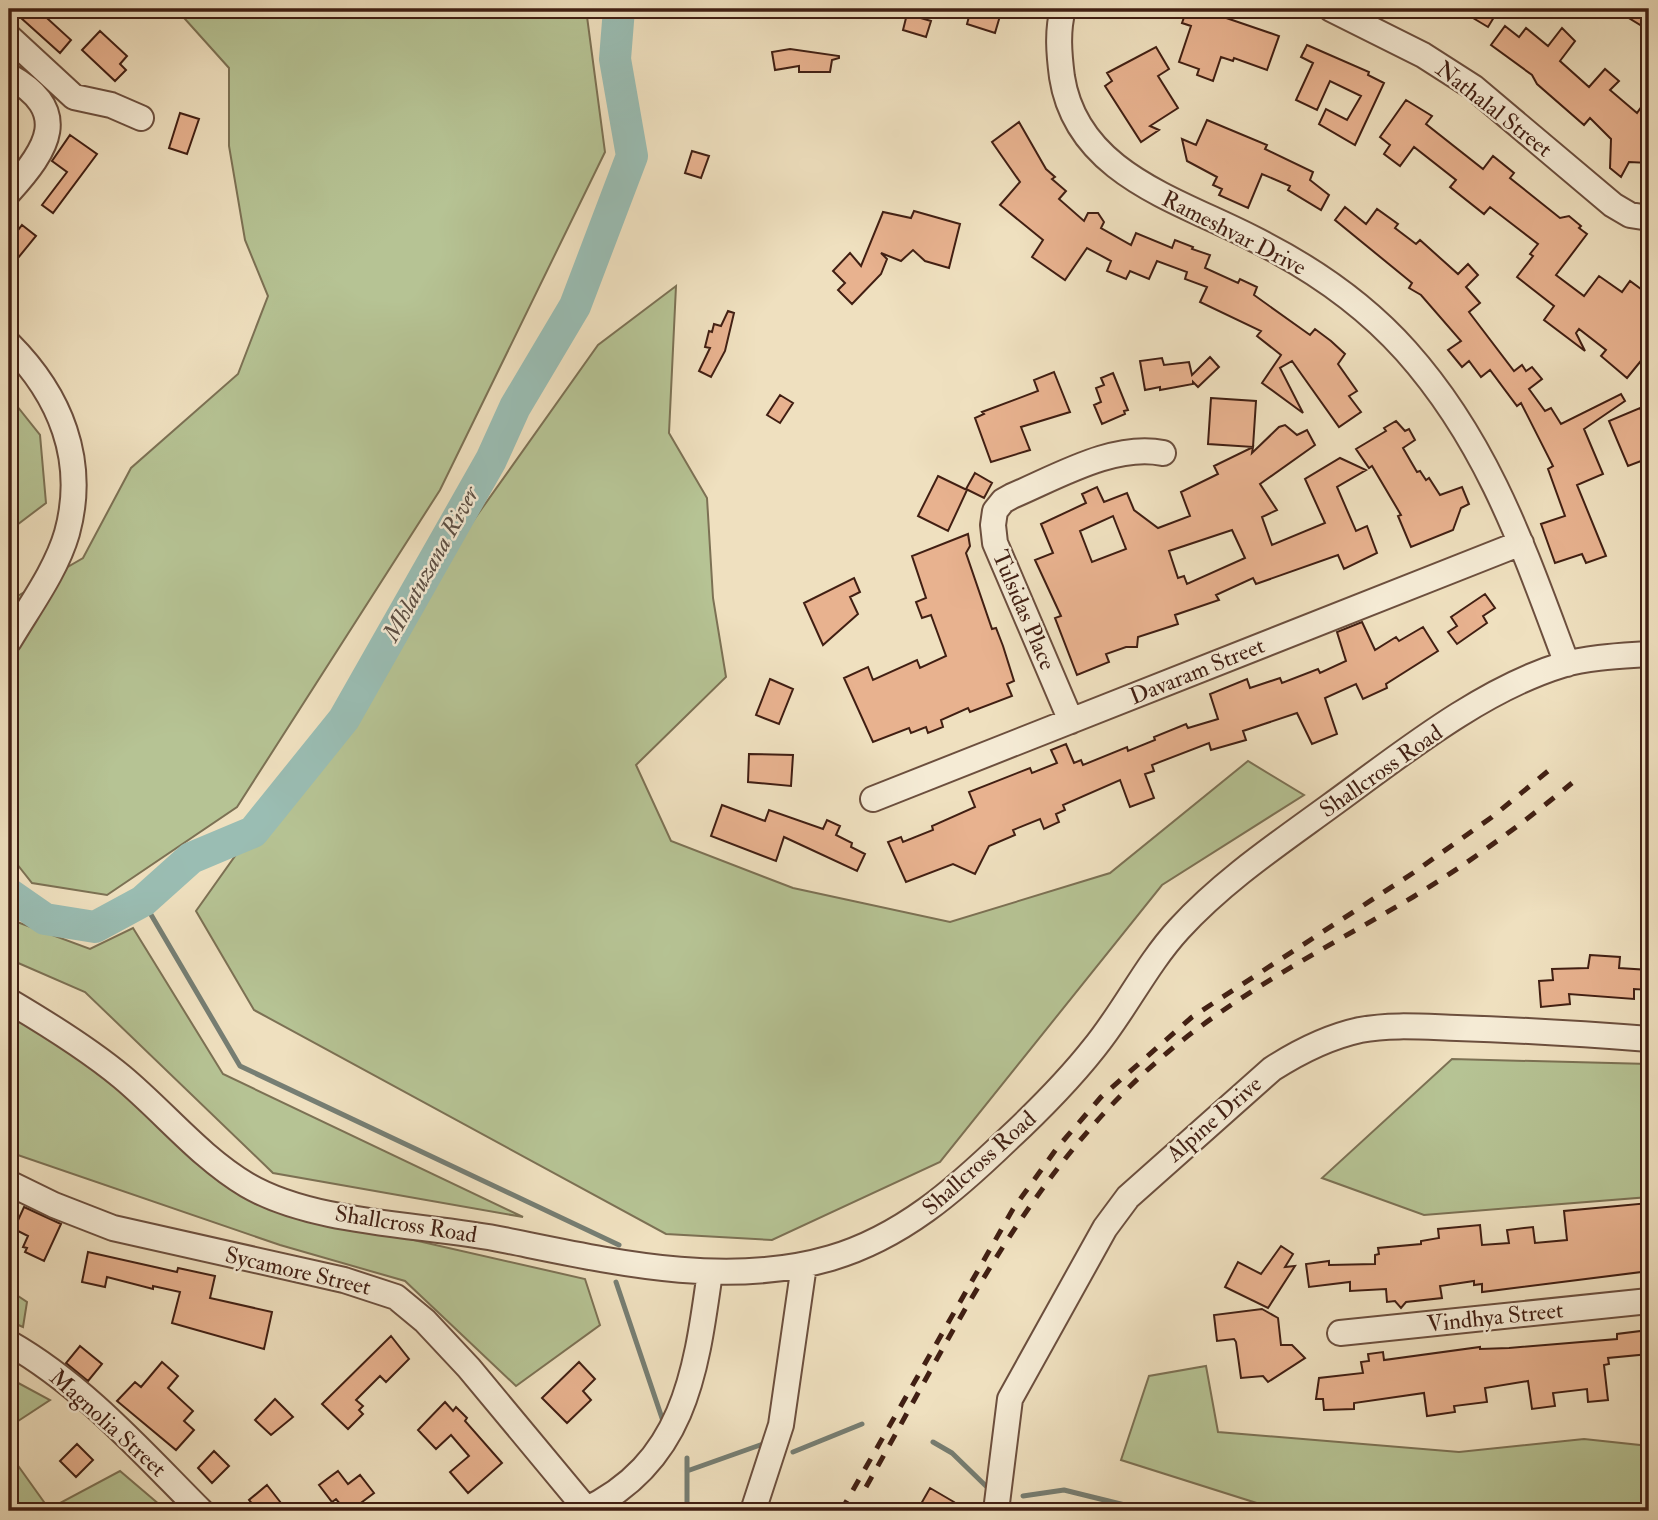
<svg xmlns="http://www.w3.org/2000/svg" width="1658" height="1520" viewBox="0 0 1658 1520" font-family="'IM FELL Double Pica',serif">
<style>
.green{fill:#b6c394;stroke:#7c7154;stroke-width:2}
.lines{fill:none;stroke-linecap:round;stroke-linejoin:round}
.stream{stroke:#767e73;stroke-width:5}
.river{stroke:#9abdb3;stroke-width:32}
.building{fill:#e8b28f;stroke:#411f13;stroke-width:2;fill-rule:evenodd}
.minor-casing{stroke:#6c4f3e;stroke-width:28}
.minor{stroke:#f5ebd5;stroke-width:24}
.rail{stroke:#411f13;stroke-width:5;stroke-dasharray:12 12;stroke-linecap:butt}
.labels{text-anchor:middle;dominant-baseline:central;stroke-width:5;stroke-linejoin:round;paint-order:stroke}
.street-label{font-size:23px;fill:#411f13;stroke:#f5ebd5}
.water-label{font-size:24px;font-style:italic;fill:#5c4e43;stroke:#f5ebd5}
</style>
<rect width="100%" height="100%" fill="#efe0bf"/>
<filter id="stains"><feTurbulence type="fractalNoise" baseFrequency=".00286" numOctaves="4"/><feColorMatrix values="0 0 0 0 .2 0 0 0 0 .09 0 0 0 0 .02 0 0 0 .5 -.17"/></filter>
<radialGradient id="worn" r=".72"><stop offset=".6" stop-color="#630" stop-opacity="0"/><stop offset="1" stop-color="#630" stop-opacity=".3"/></radialGradient>
<path class="green" d="M176 9H586L605 152 440 490 237 807 107 895 32 883 9 854V601L83 558 131 468 238 374 268 296 245 240 229 146V68Z
M676 286 669 433 707 498 713 598 726 677 636 765 671 841 793 888 950 922 1110 873 1248 761 1304 795 1162 885 940 1162 772 1240 666 1234 254 1010 196 911 598 345Z
M9 396 40 435 46 503 9 531Z
M9 919 90 949 133 928 223 1074 523 1217 273 1173 85 992 9 959Z
M9 1011 130 1088 256 1204 585 1279 600 1325 516 1386 405 1281 280 1245 9 1152Z
M1452 1059 1649 1064V1197L1424 1215 1322 1178Z
M9 1290 27 1302 23 1327 9 1321Z
M1206 1366 1218 1432 1459 1452 1584 1439 1649 1446V1511H1282L1121 1460 1149 1376Z
M9 1378 50 1400 9 1427Z
M9 1453 49 1509 120 1471 167 1511H9Z"/>
<g class="lines">
<path class="stream" d="M143 901 240 1066 619 1245
M616 1282 664 1424
M933 1442 952 1453 987 1487
M793 1452 862 1424
M687 1458V1511
M687 1471 763 1444
M1023 1496 1064 1490 1149 1511"/>
<path class="river" d="M9 894 45 919 95 927 143 901 191 858 253 832 344 719 491 460 515 407 575 306 632 156 615 59 619 9"/>
</g>
<path class="building" d="M11 9H37L71 40 60 53Z
M971 9H1002L995 33 967 24Z
M1187 9H1200L1279 36 1267 70 1234 58 1233 61 1221 57 1213 81 1197 75 1199 69 1179 62 1191 26 1182 23Z
M1458 9H1499L1488 27Z
M1614 9H1649V13L1642 26Z
M907 14 931 21 926 37 903 30Z
M1505 26 1519 37 1526 28 1548 46 1562 28 1575 41 1560 61 1589 87 1605 69 1619 81 1610 90 1637 113 1649 96V163L1629 162 1621 177 1610 168 1611 139 1590 118 1584 125 1537 84 1532 75 1491 45Z
M100 31 127 56 120 64 126 70 115 81 82 50Z
M1307 45 1369 72 1368 75 1384 83 1355 145 1319 124 1326 109 1347 120 1361 96 1330 81 1317 110 1296 100 1313 63 1301 57Z
M1156 47 1169 69 1158 76 1178 108 1150 126 1159 130 1141 142 1105 86 1112 81 1107 73Z
M790 49 839 56V58L832 60 830 72H799V66L775 70 772 52Z
M1406 100 1432 116 1426 124 1483 169 1493 156 1514 173 1510 178 1560 218 1569 216 1581 226 1579 228 1587 234 1556 275 1584 296 1599 276 1622 292 1630 281 1649 295V369L1640 362 1627 378 1601 356 1606 350 1579 329 1576 333 1585 351 1544 320 1554 306 1517 277 1533 256 1530 254 1538 244 1490 207 1484 214 1450 187 1456 180 1414 147 1400 166 1384 154 1390 145 1380 137Z
M180 113 199 119 187 154 169 148Z
M1207 120 1267 145 1265 149 1313 172 1310 180 1329 195 1321 210 1288 190 1290 186 1262 174 1248 208 1219 195 1222 189 1213 185 1217 177 1187 161 1182 139 1196 145Z
M1019 122 1046 169 1055 177 1052 179 1066 191 1059 199 1084 221 1088 213H1098L1104 222 1101 228 1131 245 1136 233 1172 248 1175 240 1193 247 1192 249 1210 255 1205 268 1238 283 1240 279 1257 287 1254 295 1310 335 1315 329 1331 341 1345 354 1338 364 1357 391 1349 396 1361 412 1339 427 1292 361 1280 368 1303 413 1262 383 1281 355 1257 336 1261 331 1200 302 1207 287 1185 279 1187 272 1157 261 1149 279 1130 271 1126 279 1107 271 1111 261 1087 248 1065 280 1032 257 1043 240 1000 205 1020 182 992 142Z
M70 135 97 154 53 213 42 205 67 172 52 161Z
M692 151 709 156 701 178 685 173Z
M1345 207 1366 224 1377 209 1398 224 1395 228 1416 244 1420 240 1458 274 1468 264 1478 275 1466 287 1480 303 1469 312 1514 371 1522 365 1526 371 1532 367 1542 379 1529 389 1545 411 1551 408 1561 424 1621 394 1625 401 1584 429 1603 474 1577 485 1606 556 1586 563 1582 554 1555 563 1541 524 1565 516 1548 469 1553 466 1521 403 1517 406 1490 370 1481 377 1469 361 1462 367 1448 350 1461 341 1421 295 1409 288 1412 283 1335 220Z
M914 211 960 224 949 268 925 261 913 250 901 261 881 253 887 259 881 274 852 304 838 290 845 283 833 271 850 253 861 266 883 212 911 218Z
M22 225 36 236 9 269V242Z
M728 311 734 313 725 351 711 377 699 371 710 348 705 347 709 331 712 332 714 324 721 326Z
M1210 357 1219 367 1198 387 1193 382V384L1160 390V387L1145 390 1140 361 1162 358 1164 365 1189 362 1192 375Z
M1054 372 1070 412 1021 427 1030 450 991 462 975 418 984 414 982 412 1038 391 1034 380Z
M1113 373 1128 410 1124 411 1125 414 1102 424 1094 405 1101 402 1096 388 1104 385 1101 378Z
M780 395 793 403 780 423 767 415Z
M1211 398 1256 401 1253 447 1208 444Z
M1640 408 1646 422 1649 420V458L1628 466 1609 421Z
M1396 421 1405 431 1409 429 1415 440 1403 448 1417 472 1420 471 1426 480 1429 478 1440 495 1462 487 1469 504 1461 508 1453 530 1411 547 1398 516 1401 515 1372 466 1369 468 1356 449 1386 431 1384 428Z
M1285 425 1297 435 1307 430 1315 445 1260 484 1277 510 1262 517 1272 545 1325 523 1305 479 1340 458 1366 470 1337 487 1356 531 1367 526 1377 553 1344 569 1338 555 1256 584 1253 578 1216 595 1219 600 1175 615 1178 624 1138 637 1137 647H1126L1106 654 1109 662 1077 675 1055 618 1061 616 1035 560 1053 553 1041 524 1086 503 1082 494 1097 487 1104 502 1127 493 1134 510 1158 528 1190 516 1181 492 1218 474 1214 466 1253 447 1252 453 1279 427ZM1113 516 1126 549 1092 562 1080 531ZM1232 530 1245 558 1187 584 1184 576 1178 578 1169 551Z
M975 473 992 483 984 498 966 489Z
M938 476 967 490 948 531 918 516Z
M968 534 970 546 966 553 992 629 996 628 1003 646 1014 681 1007 684 1012 696 970 712 968 708 941 720 943 727 928 733 926 727 911 733 909 728 873 742 844 678 868 667 873 680 917 660 920 668 946 656 931 615 922 618 916 602 926 598 912 556Z
M854 578 860 592 850 597 858 614 823 645 804 603Z
M1485 594 1495 608 1483 616 1487 623 1457 644 1448 632 1457 626 1451 617Z
M1362 622 1375 650 1396 637 1399 641 1423 627 1438 651 1386 684 1387 688 1363 699 1356 684 1325 698 1337 734 1312 744 1297 713 1243 731 1246 740 1211 750 1209 743 1152 765 1154 771 1145 774 1154 798 1130 807 1120 780 1063 805 1065 810 1056 814 1059 822 1044 829 1040 819 1013 830 1015 835 989 846 975 874 953 864 906 882 888 842 901 837 903 842 933 830 932 826 975 807 969 792 1030 768 1032 773 1057 763 1051 750 1066 744 1074 763 1081 760 1083 765 1127 747 1128 751 1155 740 1154 737 1186 724 1188 728 1218 719 1210 694 1247 679 1250 688 1280 678 1282 683 1318 669 1320 673 1346 661 1337 632Z
M770 679 793 689 779 724 756 715Z
M749 754 793 755 791 786 748 782Z
M722 805 765 821 769 810 823 829 827 820 840 826 836 835 852 843 851 847 865 854 857 871 784 837 776 861 711 836Z
M1590 955 1620 957 1619 968 1649 970V990L1634 989V999L1569 994 1570 1004 1541 1007 1539 981 1553 980 1552 969 1588 968Z
M1649 1203V1271L1482 1292V1284L1474 1285V1281L1440 1286 1442 1298 1406 1302 1401 1308 1395 1301 1387 1302 1386 1289 1350 1291V1282L1309 1287 1306 1264 1329 1261V1265L1375 1264V1255L1379 1254 1378 1248 1421 1244V1241L1439 1238 1438 1229 1480 1225 1482 1245 1509 1243 1507 1230 1533 1227 1535 1243 1567 1240 1564 1211Z
M24 1207 61 1224 44 1261 25 1252 27 1248 23 1247 28 1236 14 1229Z
M1281 1246 1293 1254 1285 1267 1295 1266 1268 1308 1225 1287 1238 1262 1261 1274Z
M88 1252 177 1272 178 1268 215 1276 210 1298 272 1312 264 1349 172 1323 180 1292 153 1286V1289L107 1277 105 1287 82 1282Z
M1262 1309 1278 1318 1281 1345H1292L1305 1358 1268 1382 1263 1376 1241 1378 1236 1342 1234 1339 1217 1341 1214 1315Z
M1649 1330V1354L1608 1358 1609 1364 1604 1365 1608 1400 1588 1402 1587 1389 1553 1393 1555 1406 1532 1409 1528 1381 1485 1388 1487 1402 1454 1406 1455 1412 1427 1416 1424 1393 1354 1403V1409L1324 1410 1323 1399H1316L1319 1378 1363 1373 1361 1362 1369 1361 1368 1354 1383 1352 1384 1360 1480 1347V1349L1509 1348 1617 1339V1334Z
M391 1336 409 1359 386 1382 380 1376 356 1400 363 1406 359 1410 363 1414 348 1429 322 1404Z
M80 1346 102 1364 88 1381 66 1363Z
M162 1362 178 1376 168 1388 193 1411 184 1421 194 1430 176 1450 117 1401 135 1382 141 1387Z
M579 1362 595 1379 583 1391 591 1400 567 1423 542 1398Z
M275 1399 293 1417 271 1435 255 1420Z
M445 1402 453 1411 456 1407 467 1418 465 1421 502 1463 468 1493 450 1472 469 1456 451 1435 436 1449 418 1430Z
M77 1444 93 1460 76 1477 60 1461Z
M214 1451 229 1466 212 1483 198 1468Z
M338 1471 348 1484 360 1475 374 1493 350 1511H346L336 1499 332 1502 319 1485Z
M267 1485 281 1503 271 1511H258L249 1500Z
M930 1488 954 1502 949 1511H917Z"/>
<g class="lines">
<defs>
<path id="minor" d="M1063 9C1057 31 1059 54 1062 77 1077 174 1179 200 1254 239 1310 267 1365 305 1406 351 1489 444 1524 550 1567 664
M1331 9 1423 55 1473 87 1613 205 1630 215 1649 218
M9 37 74 97 111 105 141 118
M9 76C72 111 48 149 9 192
M9 344C60 395 87 460 67 533 56 571 29 607 9 641
M1071 721 995 543 993 525 995 511 1003 501 1012 496C1057 477 1114 443 1163 453
M873 799 1521 543
M9 1001C48 1024 87 1048 122 1077 164 1112 200 1157 247 1185 315 1225 427 1224 504 1240 609 1261 725 1289 831 1258 902 1237 955 1190 1007 1140 1038 1111 1068 1081 1094 1048 1125 1010 1146 965 1179 929 1223 881 1278 844 1330 806 1399 756 1480 690 1562 665 1590 657 1621 656 1649 654
M9 1183 54 1205 113 1228 344 1280 396 1297 425 1321 469 1368 587 1510
M1340 1333 1649 1301
M9 1343C83 1385 142 1452 201 1511
M583 1511C685 1463 696 1372 710 1272
M753 1511 781 1425 804 1265
M996 1511 1010 1399 1105 1228 1128 1197 1272 1069C1300 1051 1328 1037 1360 1030 1391 1024 1425 1027 1457 1028 1521 1030 1585 1034 1649 1039"/>
</defs>
<use href="#minor" class="minor-casing"/>
<use href="#minor" class="minor"/>
<path class="rail" d="M866 1487C954 1332 1029 1168 1168 1052 1242 990 1330 946 1413 897 1469 863 1521 825 1572 783
M841 1511 1013 1209 1057 1148 1101 1097 1192 1017 1413 873 1492 817 1553 767"/>
</g>
<g class="labels">
<g class="street-label">
<text transform="translate(1494 109) rotate(38)">Nathalal Street</text>
<text transform="translate(1234 233) rotate(27)">Rameshvar Drive</text>
<text transform="translate(1024 610) rotate(67)">Tulsidas Place</text>
<text transform="translate(1197 671) rotate(-22)">Davaram Street</text>
<text transform="translate(1381 771) rotate(-35)">Shallcross Road</text>
<text transform="translate(1214 1119) rotate(-41)">Alpine Drive</text>
<text transform="translate(979 1163) rotate(-42)">Shallcross Road</text>
<text transform="translate(406 1224) rotate(9)">Shallcross Road</text>
<text transform="translate(298 1271) rotate(13)">Sycamore Street</text>
<text transform="translate(1495 1317) rotate(-6)">Vindhya Street</text>
<text transform="translate(108 1423) rotate(42)">Magnolia Street</text>
</g>
<g class="water-label">
<text transform="translate(431 564) rotate(-61)">Mhlatuzana River</text>
</g>
</g>
<rect width="1658" height="1520" fill="none" stroke="#efe0bf" stroke-width="35"/>
<rect x="10" y="10" width="1637" height="1499" fill="none" stroke="#411f13" stroke-width="3.5"/>
<rect x="18" y="18" width="1623" height="1485" fill="none" stroke="#411f13" stroke-width="2"/>
<rect width="100%" height="100%" filter="url(#stains)"/>
<rect width="100%" height="100%" fill="url(#worn)"/>
</svg>
